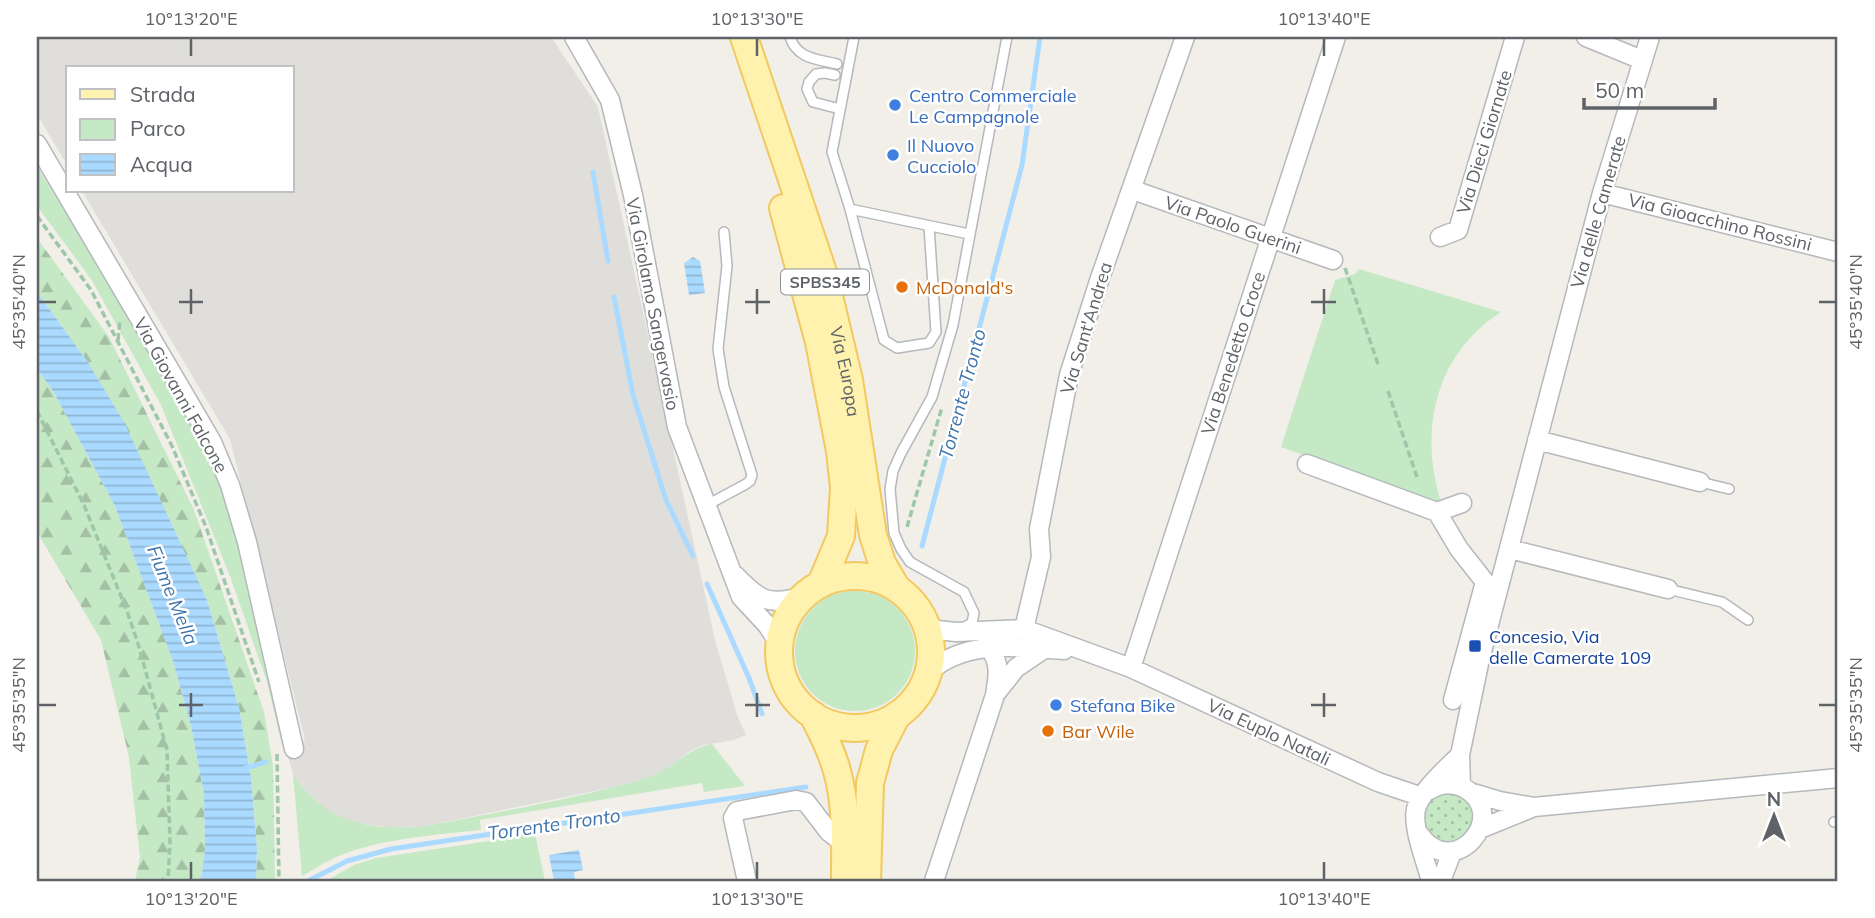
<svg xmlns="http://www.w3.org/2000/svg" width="1875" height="918" viewBox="0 0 1875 918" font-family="Mulish,sans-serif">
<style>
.industrial{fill:#e0deda}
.green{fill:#c5e8c5}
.forest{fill:url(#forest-firs)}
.garden{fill:url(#garden-dots)}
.water{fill:url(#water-rules)}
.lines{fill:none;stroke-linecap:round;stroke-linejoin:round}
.stream{stroke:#aadaff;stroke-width:5}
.lane-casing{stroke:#b5b8bc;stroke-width:12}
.street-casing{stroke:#b5b8bc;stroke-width:21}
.primary-casing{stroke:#f2c960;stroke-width:30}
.path{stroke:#9cc7a9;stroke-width:3.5;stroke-dasharray:7 3.5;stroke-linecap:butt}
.lane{stroke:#fff;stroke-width:9}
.street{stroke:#fff;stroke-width:18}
.primary{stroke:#fff2af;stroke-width:26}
.ticks{fill:none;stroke:#5f6368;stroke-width:2.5}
.shop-dot{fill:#3f7fe0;stroke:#fff;stroke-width:2.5}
.food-dot{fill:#e8710a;stroke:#fff;stroke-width:2.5}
.transit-dot{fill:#1a4fb4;stroke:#fff;stroke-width:2.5}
.labels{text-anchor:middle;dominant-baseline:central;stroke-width:5;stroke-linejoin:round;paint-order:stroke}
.shield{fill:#fff;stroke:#8f9295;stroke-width:2}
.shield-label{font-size:16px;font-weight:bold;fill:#5f6368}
.shop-label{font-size:18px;fill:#366cbe;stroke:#fff;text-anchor:start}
.street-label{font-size:18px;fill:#5f6368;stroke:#fff}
.food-label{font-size:18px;fill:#c56008;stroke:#fff;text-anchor:start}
.transit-label{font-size:18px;fill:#164399;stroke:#fff;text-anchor:start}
.water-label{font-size:19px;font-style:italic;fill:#4174aa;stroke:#fff}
.neatline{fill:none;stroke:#5f6368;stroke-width:2.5}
.ticks-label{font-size:18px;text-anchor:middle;fill:#5f6368}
</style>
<defs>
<pattern id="forest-firs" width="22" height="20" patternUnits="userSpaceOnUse" patternTransform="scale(1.75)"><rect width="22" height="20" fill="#c5e8c5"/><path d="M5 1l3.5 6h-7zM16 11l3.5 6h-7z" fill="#a3c0a4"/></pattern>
<pattern id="garden-dots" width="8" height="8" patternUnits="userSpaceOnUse" patternTransform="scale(1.75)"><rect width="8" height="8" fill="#c5e8c5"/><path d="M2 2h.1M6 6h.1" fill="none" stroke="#a3c0a4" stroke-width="1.8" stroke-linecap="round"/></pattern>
<pattern id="water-rules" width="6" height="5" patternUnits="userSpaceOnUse" patternTransform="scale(1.75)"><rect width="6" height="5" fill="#aadaff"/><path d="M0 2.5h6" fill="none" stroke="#8eb4d2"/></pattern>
</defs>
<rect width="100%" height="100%" fill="#f1efe8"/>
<path class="industrial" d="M37 37H551L598 107 715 640 737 715 746 735 734 740 703 745 690 751 659 774 619 786 421 827 394 828 350 822 322 807 304 790 293 774 288 757 305 740 230 439 82 191H292V68H68V167L37 114Z"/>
<path class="green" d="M37 166 145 342 207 452 238 529 287 747 282 745 267 682 230 576 161 405 91 279 37 206Z
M1359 269 1501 312C1434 355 1418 433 1442 505L1281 447 1335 280 1355 274Z
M795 651a60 60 0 1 1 120 0a60 60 0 1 1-120 0Z
M712 744 745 786 704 792 702 783 480 820 481 830C435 835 372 839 330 860 321 864 311 871 302 876L293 774C324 822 367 830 421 827 496 812 573 800 646 778 671 771 686 748 712 744Z
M535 834 545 881H326L354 865 376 858Z"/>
<path class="forest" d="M37 238 109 337 194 510 264 712 273 766 275 881H256L257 849 251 778 239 708 207 600 87 361 37 292Z
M37 369 53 391 115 506 173 661 191 726 204 794 205 849 201 881H135L140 857 129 757 101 640 37 532Z"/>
<path class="garden" d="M1424 817a24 24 0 1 1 48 0a24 24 0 1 1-48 0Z"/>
<path class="water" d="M693 257 700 261 705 293 689 295 684 263Z
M37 292 87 361 125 424 207 600 239 708 251 778 257 849 256 881H201L205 849 204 794 191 726 173 661 115 506 53 391 37 369Z
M579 850 583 870 574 872 575 881H554L549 855Z"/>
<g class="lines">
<path class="stream" d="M593 172 608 261
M614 297 633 395 666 500 693 556
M922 546 1022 165 1040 37
M707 584 749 678 762 714
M245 768 266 762
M308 881 347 861 391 849 806 787"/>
<defs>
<path id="lane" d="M790 37C797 59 817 59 837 64
M854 37 832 152 850 209 969 234
M835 75 825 73 816 74 809 82 807 89 813 102 840 109
M850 209 884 340 897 348 929 343 936 332 929 226
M1700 482 1729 489
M707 505 746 484 750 481 752 475 724 387 718 349 727 266 724 232
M1668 589 1722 602 1748 620
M963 628 972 623 974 613 964 592 910 562 901 549 894 533 890 489 893 471 901 453 932 397 953 325 1007 37
M1834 822H1838"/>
<path id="street" d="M574 37 610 100 633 195 677 427 741 597 767 625 779 643
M1586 37 1642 60
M37 144 184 394 212 442 230 485 247 542 294 749
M1133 190 1333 260
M1602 193 1838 252
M1440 237 1458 230 1515 37
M1537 440 1700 482
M1307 464 1437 512 1459 549 1485 582 1453 700
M1437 512 1462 503
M1510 549 1668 589
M735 575C759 600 767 606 802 597
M928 629 956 632 1024 629 1131 668 1378 782 1422 797
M1024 629 1041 557 1039 529 1069 375 1100 278 1185 37
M1131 668 1336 37
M929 672C966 639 1018 647 1064 650
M997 692 1016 668 1044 649
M1461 786 1460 755 1480 659 1602 193 1650 37
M1470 792 1500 801 1534 807 1838 778
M1480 829 1534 807
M1419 834C1454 884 1512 814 1464 788 1452 782 1439 784 1428 791
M747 881 733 818 737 811 796 800 806 802 829 832 845 844
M934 881 995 695C998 676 1001 663 989 648
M1431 881C1426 862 1410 823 1417 806 1423 789 1447 768 1460 755
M1441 881 1452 852"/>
<g id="primary">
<path id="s1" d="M744 37 824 275 849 380 873 535 882 563 896 587"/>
<path d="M783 208 819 342 840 451 844 488 841 536 821 584"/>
<circle cx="855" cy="652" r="76"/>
<path d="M813 715C822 733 832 751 837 771 847 806 845 845 845 881"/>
<path d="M867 881 870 783 879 750 897 715"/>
</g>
</defs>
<use href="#lane" class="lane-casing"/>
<use href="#street" class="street-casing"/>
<use href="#primary" class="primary-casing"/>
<path class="path" d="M37 216 91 290 172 446 206 527 259 682
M1345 268 1379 367
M118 340 120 320
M1388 391 1417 477
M37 411 84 505 127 611 139 647 167 750 170 842 168 881
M907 527 942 407
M277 754 279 881"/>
<use href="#lane" class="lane"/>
<use href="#street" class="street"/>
<use href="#primary" class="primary"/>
</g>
<path class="ticks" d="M191 38V56M757 38V56M1324 38V56M191 289V314M757 289V314M1324 289V314M38 302H56M179 302H203M745 302H770M1311 302H1336M1819 302H1836M191 693V717M757 693V717M1324 693V717M38 705H56M179 705H203M745 705H770M1311 705H1336M1819 705H1836M191 862V880M757 862V880M1324 862V880"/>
<g class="shop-dot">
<circle cx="895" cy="105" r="7"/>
<circle cx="893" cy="155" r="7"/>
<circle cx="1056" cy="705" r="7"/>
</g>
<g class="food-dot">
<circle cx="902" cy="287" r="7"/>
<circle cx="1048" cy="731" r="7"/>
</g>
<rect class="transit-dot" x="1468" y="639" width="14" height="14" rx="3.5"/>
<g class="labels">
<rect class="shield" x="781" y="269.5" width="88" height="25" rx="5"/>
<g class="shield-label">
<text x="825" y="282">SPBS345</text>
</g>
<g class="shop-label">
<text x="909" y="95">Centro Commerciale<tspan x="909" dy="21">Le Campagnole</tspan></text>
<text x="907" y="145">Il Nuovo<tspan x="907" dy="21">Cucciolo</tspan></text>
<text x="1070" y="705">Stefana Bike</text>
</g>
<g class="street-label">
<text transform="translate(1484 142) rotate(-73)">Via Dieci Giornate</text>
<text transform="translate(1598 212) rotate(-74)">Via delle Camerate</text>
<text transform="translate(1720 222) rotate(14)">Via Gioacchino Rossini</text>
<text transform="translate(1233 225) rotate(19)">Via Paolo Guerini</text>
<text transform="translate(653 304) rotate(79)">Via Girolamo Sangervasio</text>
<text transform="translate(1086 328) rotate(-73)">Via Sant'Andrea</text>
<text transform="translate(1233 353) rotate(-72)">Via Benedetto Croce</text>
<text stroke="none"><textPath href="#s1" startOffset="350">Via Europa</textPath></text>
<text transform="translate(181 395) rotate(61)">Via Giovanni Falcone</text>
<text transform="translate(1269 732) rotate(25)">Via Euplo Natali</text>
</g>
<g class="food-label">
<text x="916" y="287">McDonald's</text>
<text x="1062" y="731">Bar Wile</text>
</g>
<g class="transit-label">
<text x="1489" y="636">Concesio, Via<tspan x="1489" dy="21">delle Camerate 109</tspan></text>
</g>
<g class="water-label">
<text transform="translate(962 394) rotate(-75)">Torrente Tronto</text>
<text transform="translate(173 595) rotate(68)">Fiume Mella</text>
<text transform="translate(554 824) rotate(-8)">Torrente Tronto</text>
</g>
</g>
<rect width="1875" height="918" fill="none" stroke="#ffffff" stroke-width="77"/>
<rect x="66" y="66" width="228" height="126" fill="#ffffff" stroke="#bfc1c3" stroke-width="2"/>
<rect x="80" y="89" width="35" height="10" fill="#fff2af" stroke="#bfc1c3" stroke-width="2"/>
<text x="130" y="102" font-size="21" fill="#5f6368">Strada</text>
<rect x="80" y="119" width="35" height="21" fill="#c5e8c5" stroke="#bfc1c3" stroke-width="2"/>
<text x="130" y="136" font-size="21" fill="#5f6368">Parco</text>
<rect x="80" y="154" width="35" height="21" fill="url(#water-rules)" stroke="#bfc1c3" stroke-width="2"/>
<text x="130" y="172" font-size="21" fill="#5f6368">Acqua</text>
<g transform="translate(1774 816)" stroke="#ffffff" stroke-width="5" paint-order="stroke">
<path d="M0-5L12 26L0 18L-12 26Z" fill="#5f6368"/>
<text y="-10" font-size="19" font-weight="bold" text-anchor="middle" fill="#5f6368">N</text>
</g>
<path d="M1584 98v10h131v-10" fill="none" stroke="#5f6368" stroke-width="3.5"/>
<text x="1595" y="98" font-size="21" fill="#5f6368" stroke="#ffffff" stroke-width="5" paint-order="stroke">50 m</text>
<rect x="38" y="38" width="1798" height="842" class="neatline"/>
<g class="ticks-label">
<text x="191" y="25">10°13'20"E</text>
<text x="757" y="25">10°13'30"E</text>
<text x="1324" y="25">10°13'40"E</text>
<text transform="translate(19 302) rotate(-90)" y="6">45°35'40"N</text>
<text transform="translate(1856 302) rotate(-90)" y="6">45°35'40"N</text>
<text transform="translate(19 705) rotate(-90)" y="6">45°35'35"N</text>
<text transform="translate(1856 705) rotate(-90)" y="6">45°35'35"N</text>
<text x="191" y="905">10°13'20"E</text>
<text x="757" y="905">10°13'30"E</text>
<text x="1324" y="905">10°13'40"E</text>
</g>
</svg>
